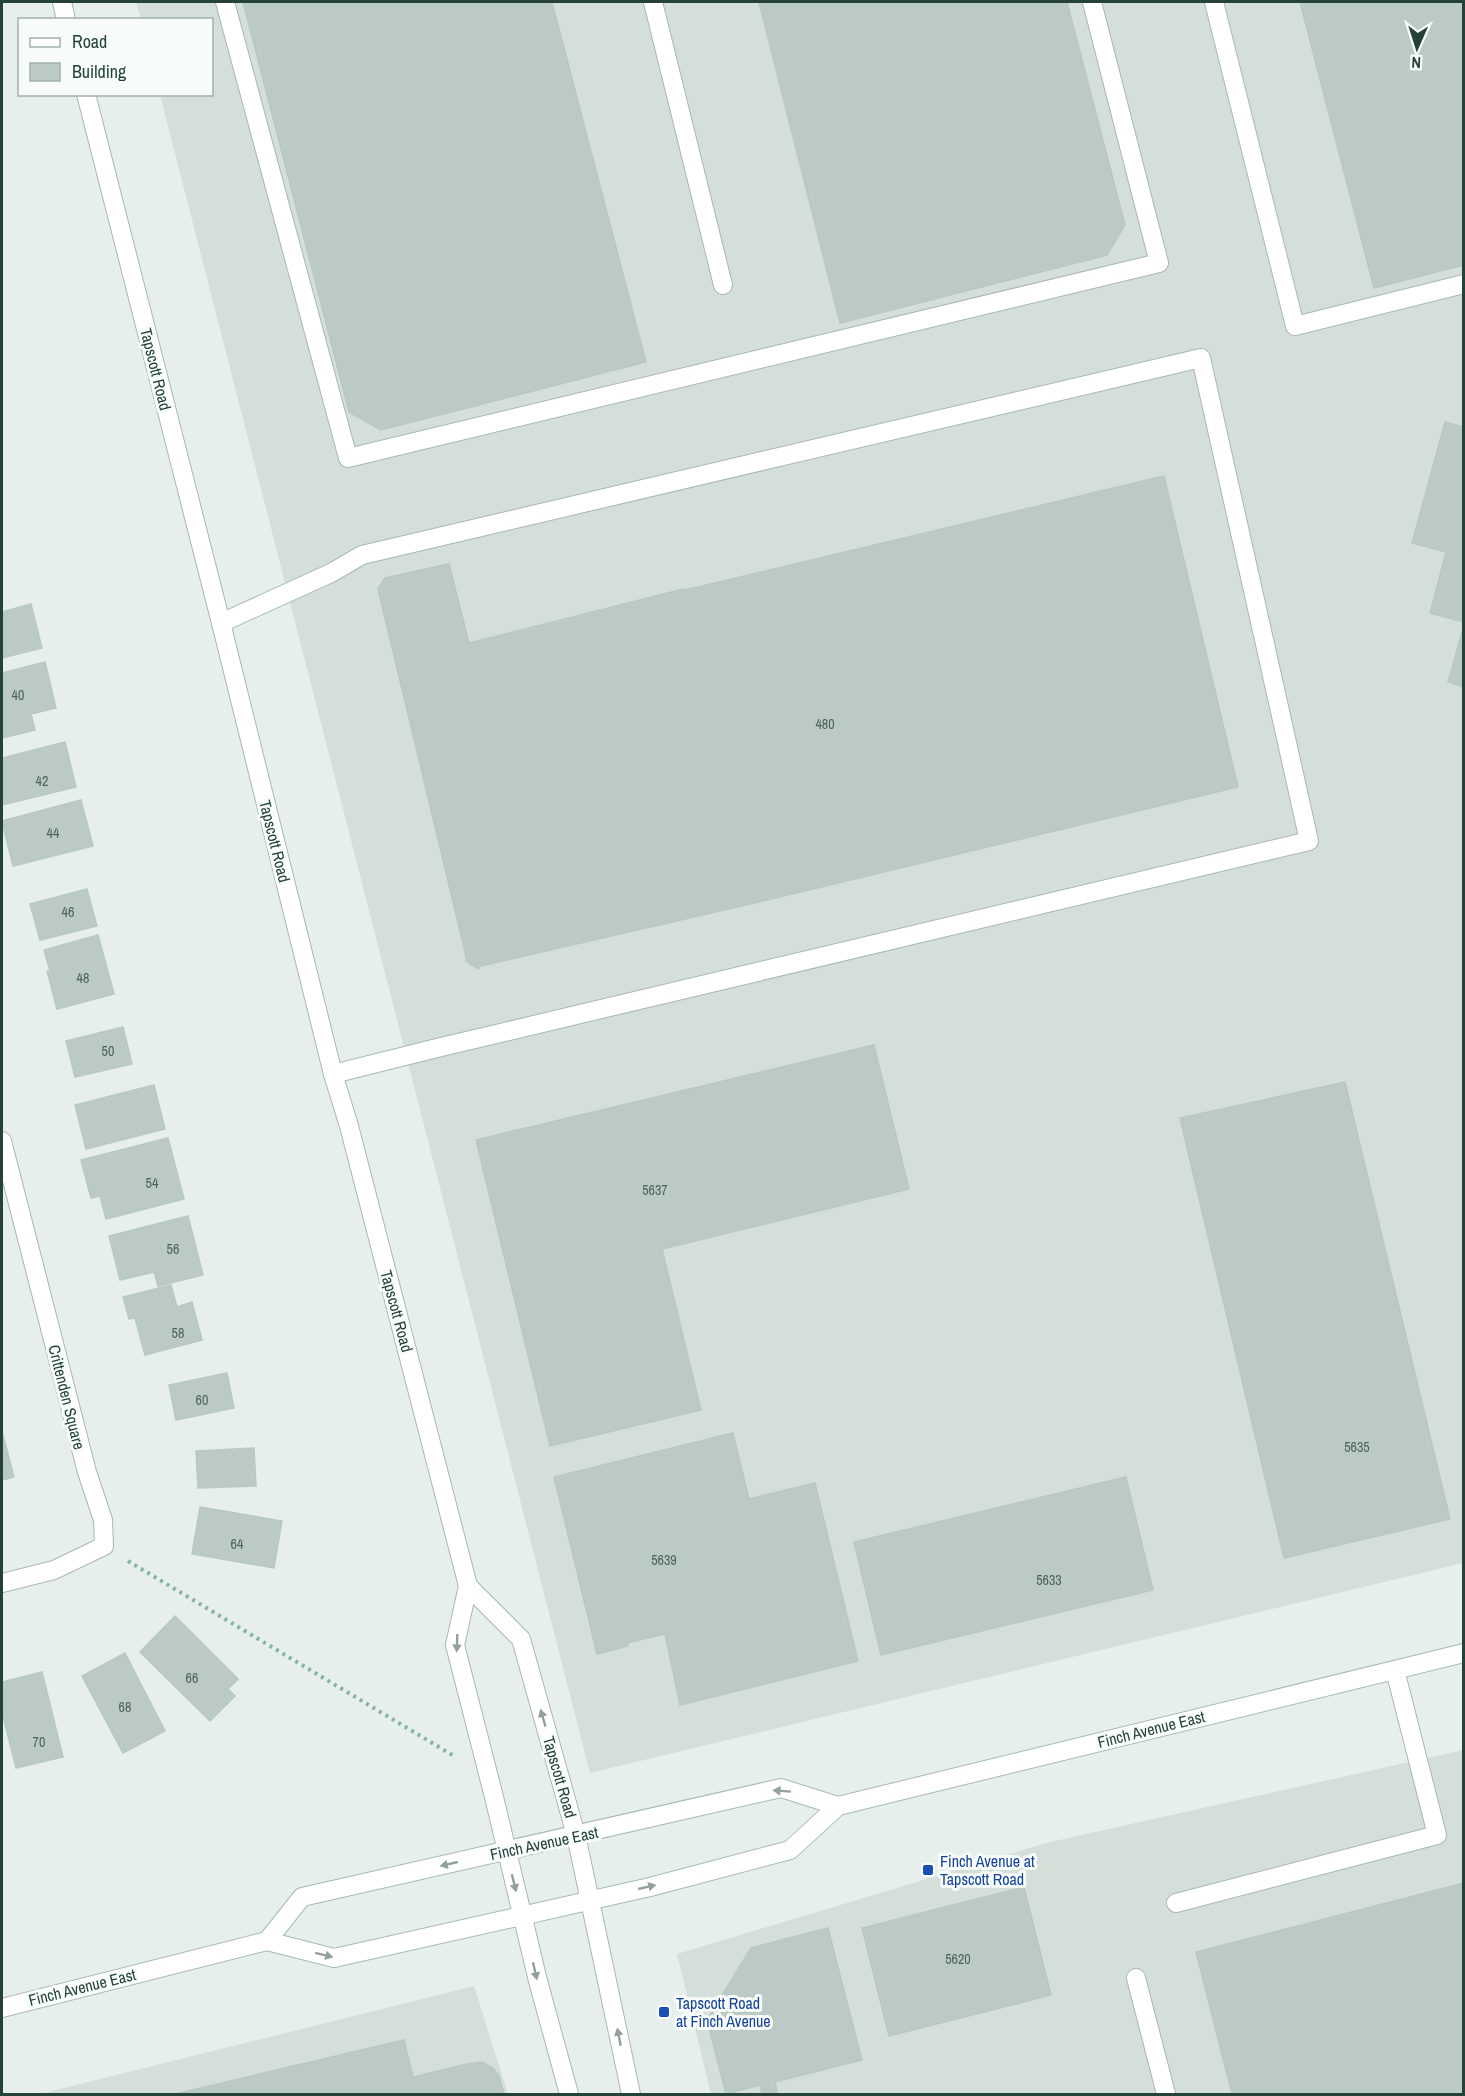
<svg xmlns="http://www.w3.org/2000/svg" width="1465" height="2096" viewBox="0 0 1465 2096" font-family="'Archivo Narrow',sans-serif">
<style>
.built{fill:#d4dfda}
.building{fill:#bbcac4;stroke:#b8c9c2;stroke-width:1.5}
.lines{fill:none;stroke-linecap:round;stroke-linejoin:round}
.service-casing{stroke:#a8b8b2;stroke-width:20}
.minor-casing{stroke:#a8b8b2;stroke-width:20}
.tertiary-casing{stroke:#a8b8b2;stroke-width:20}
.secondary-casing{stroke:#a4bbb3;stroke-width:20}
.path{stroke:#86b3a5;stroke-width:4;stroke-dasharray:3 4.5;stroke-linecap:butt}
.service{stroke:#fff;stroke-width:18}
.minor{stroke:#fff;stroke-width:18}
.tertiary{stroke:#fff;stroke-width:18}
.secondary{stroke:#fff;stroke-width:18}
.oneway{fill:#92a09c}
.transit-dot{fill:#1a4fb4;stroke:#f7fbf9;stroke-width:2}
.labels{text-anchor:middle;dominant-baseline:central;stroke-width:6;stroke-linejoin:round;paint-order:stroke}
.number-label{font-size:14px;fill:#4a645c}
.street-label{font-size:16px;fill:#24423a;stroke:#f7fbf9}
.transit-label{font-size:16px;fill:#164399;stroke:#f7fbf9;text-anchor:start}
</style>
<rect width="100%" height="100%" fill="#e6efeb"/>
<path class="built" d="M136 2H1463V1563L590 1773 160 95 212 94V20L141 19Z
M1463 1750V2094H711L677 1954 1046 1843Z
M474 1986 508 2094H40Z"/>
<path class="building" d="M243 2H552L646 362 381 430 349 412Z
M759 2H1067L1125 225 1107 255 840 323Z
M1300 2H1464V265L1374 288Z
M1445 422 1464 427V622L1430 613 1446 552 1412 543Z
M1164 476 1238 787 759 902 481 966 478 969 466 961V956L378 589 385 578 449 564 469 643 683 589 685 590Z
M31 604 42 648 2 658V612Z
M1464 625V687L1448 682Z
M45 662 56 708 31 714 35 730 2 738V673Z
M65 742 76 787 2 805V758Z
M81 800 93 846 13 866 2 821Z
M87 889 97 926 40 940 30 904Z
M98 935 114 994 57 1009 47 971H50L44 950Z
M123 1027 132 1064 75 1077 66 1041Z
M874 1045 909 1189 662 1249 701 1410 550 1446 476 1140Z
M1345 1082 1450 1519 1284 1558 1180 1118Z
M154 1085 165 1129 86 1149 75 1105Z
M168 1138 184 1199 106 1219 100 1196 91 1198 81 1160Z
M188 1216 203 1275 158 1286 154 1272 120 1280 109 1236Z
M171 1285 177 1307 192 1302 202 1340 145 1355 135 1318 129 1319 123 1297Z
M227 1373 234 1408 176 1420 169 1385Z
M2 1431 14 1477 2 1480Z
M733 1433 749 1499 815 1483 858 1661 680 1705 665 1634 627 1643 628 1646 597 1654 554 1477Z
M254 1448 256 1486 198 1488 196 1451Z
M1126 1477 1153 1590 881 1655 854 1542Z
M200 1507 282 1521 274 1568 192 1554Z
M175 1616 238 1679 228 1689 235 1696 210 1721 140 1652Z
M125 1653 165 1731 123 1753 82 1676Z
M42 1672 63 1757 16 1768 2 1712V1682Z
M1464 1883V2094H1232L1196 1952Z
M1024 1887 1051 1995 889 2036 862 1928Z
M828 1928 862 2060 775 2082 777 2092 768 2094H762L760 2085 726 2094 707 2020 751 1948Z
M404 2040 413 2077 467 2064 482 2062 493 2068 499 2076 504 2094H175Z"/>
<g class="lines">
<defs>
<path id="service" d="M225 2 348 458 1159 263 1092 2
M653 2 723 285
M1214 2 1295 326 1464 284
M221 623 331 573 362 555 1201 358 1309 841 437 1048 333 1074
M1176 1903 1437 1835 1395 1670
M1136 1978 1166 2094"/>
<path id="minor" d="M2 1141 87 1472 103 1520 104 1546 54 1570 2 1583"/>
<path id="tertiary" d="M62 2 66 20
M86 94 221 623 333 1074 349 1126 468 1586 455 1645 494 1797 538 1981 569 2094
M468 1586 521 1639 576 1835 631 2094"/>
<path id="secondary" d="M267 1941 302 1897 781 1788 838 1806
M2 2008 267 1941 334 1958 650 1887 790 1850 838 1806 1464 1653"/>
</defs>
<use href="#service" class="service-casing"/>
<use href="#minor" class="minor-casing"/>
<use href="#tertiary" class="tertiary-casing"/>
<use href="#secondary" class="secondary-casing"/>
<path class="path" d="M128 1561 454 1756"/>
<use href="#service" class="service"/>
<use href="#minor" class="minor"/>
<use href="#tertiary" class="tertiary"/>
<use href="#secondary" class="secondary"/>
</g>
<defs><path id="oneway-solid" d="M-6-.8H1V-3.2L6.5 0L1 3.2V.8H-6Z" transform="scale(1.5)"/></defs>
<g class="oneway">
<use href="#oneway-solid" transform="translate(457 1643) rotate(92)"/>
<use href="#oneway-solid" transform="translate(543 1718) rotate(-106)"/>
<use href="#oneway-solid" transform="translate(782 1791) rotate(-176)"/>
<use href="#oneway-solid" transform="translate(449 1864) rotate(167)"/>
<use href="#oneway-solid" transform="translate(514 1883) rotate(76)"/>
<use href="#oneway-solid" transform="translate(647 1887) rotate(-13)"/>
<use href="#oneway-solid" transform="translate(324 1955) rotate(14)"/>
<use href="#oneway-solid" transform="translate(535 1971) rotate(77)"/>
<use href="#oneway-solid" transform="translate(619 2037) rotate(-101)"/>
</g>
<g class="transit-dot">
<rect x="922" y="1864" width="12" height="12" rx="3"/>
<rect x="658" y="2006" width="12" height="12" rx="3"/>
</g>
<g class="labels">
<g class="number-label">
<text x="18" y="695">40</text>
<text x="825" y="724">480</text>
<text x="42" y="781">42</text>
<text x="53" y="833">44</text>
<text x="68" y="912">46</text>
<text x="83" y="978">48</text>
<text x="108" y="1051">50</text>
<text x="152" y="1183">54</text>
<text x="655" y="1190">5637</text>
<text x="173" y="1249">56</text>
<text x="178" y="1333">58</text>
<text x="202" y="1400">60</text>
<text x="1357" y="1447">5635</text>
<text x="237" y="1544">64</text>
<text x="664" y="1560">5639</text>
<text x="1049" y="1580">5633</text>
<text x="192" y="1678">66</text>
<text x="125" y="1707">68</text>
<text x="39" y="1742">70</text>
<text x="958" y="1959">5620</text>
</g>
<g class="street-label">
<text transform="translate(156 369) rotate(76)">Tapscott Road</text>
<text transform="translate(275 841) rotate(76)">Tapscott Road</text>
<text transform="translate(397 1311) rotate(75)">Tapscott Road</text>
<text transform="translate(67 1397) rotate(76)">Crittenden Square</text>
<text transform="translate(1151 1729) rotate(-14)">Finch Avenue East</text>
<text transform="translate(560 1777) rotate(74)">Tapscott Road</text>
<text transform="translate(544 1843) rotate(-12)">Finch Avenue East</text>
<text transform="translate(82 1987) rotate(-14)">Finch Avenue East</text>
</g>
<g class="transit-label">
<text x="940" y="1861">Finch Avenue at<tspan x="940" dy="18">Tapscott Road</tspan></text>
<text x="676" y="2003">Tapscott Road<tspan x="676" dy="18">at Finch Avenue</tspan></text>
</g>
</g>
<rect width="1465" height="2096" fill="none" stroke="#24423a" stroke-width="6"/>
<rect x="18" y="18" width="195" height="78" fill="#f7fbf9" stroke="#a3b1ad" stroke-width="1.5"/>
<rect x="30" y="38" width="30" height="9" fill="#ffffff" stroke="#a3b1ad" stroke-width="1.5"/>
<text x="72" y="48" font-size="18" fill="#24423a">Road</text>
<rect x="30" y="63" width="30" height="18" fill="#bbcac4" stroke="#a3b1ad" stroke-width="1.5"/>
<text x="72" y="78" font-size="18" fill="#24423a">Building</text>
<g transform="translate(1417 48) rotate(183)" stroke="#f7fbf9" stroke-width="4.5" paint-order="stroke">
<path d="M0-4.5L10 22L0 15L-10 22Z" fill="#24423a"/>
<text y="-9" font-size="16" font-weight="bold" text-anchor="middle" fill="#24423a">N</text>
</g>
</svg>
